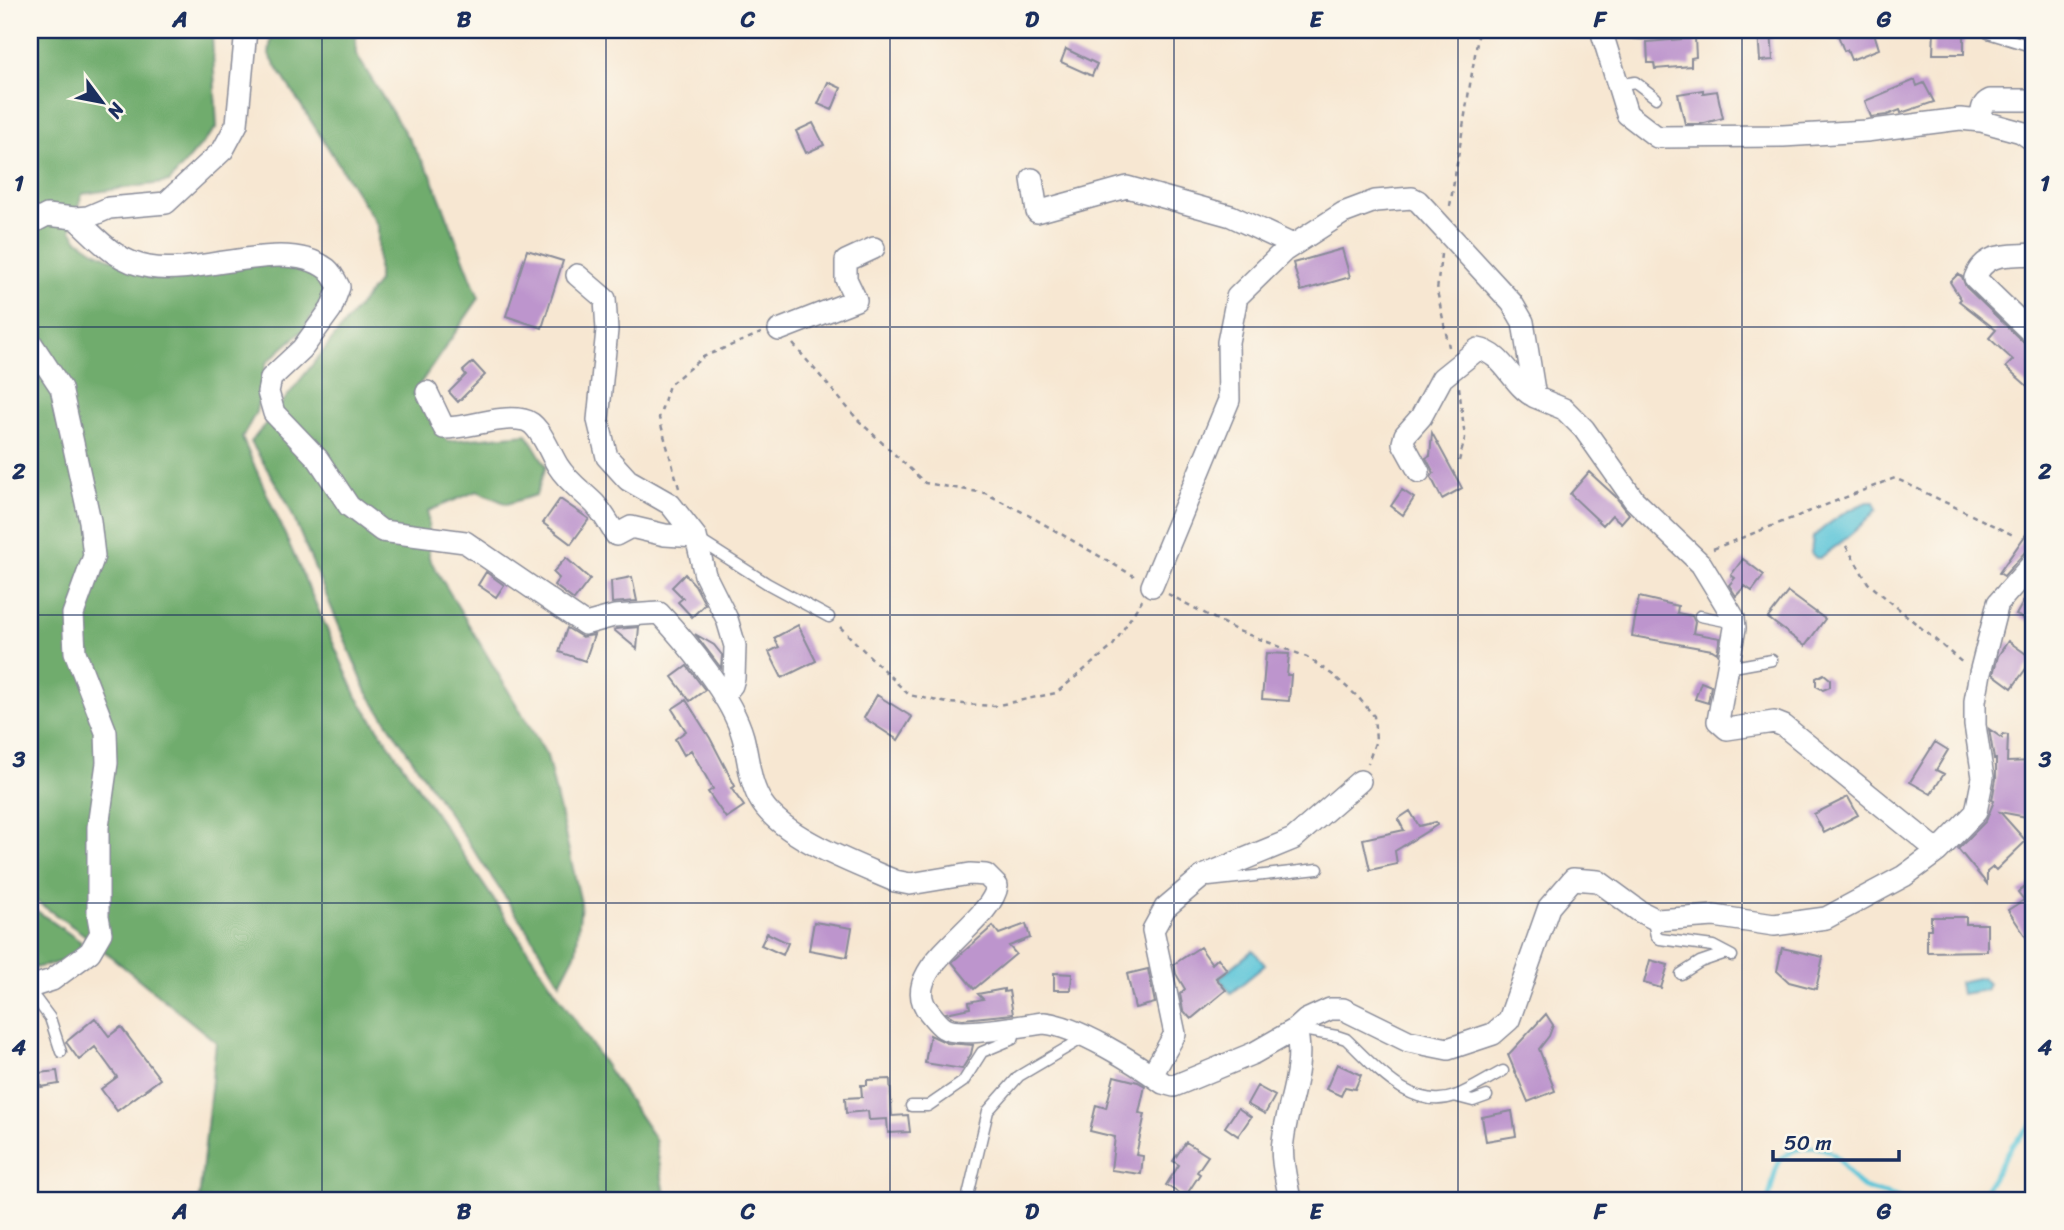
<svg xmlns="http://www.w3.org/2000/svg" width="2064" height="1230" viewBox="0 0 2064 1230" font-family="Sriracha,sans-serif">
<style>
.forest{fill:#6fac6d;stroke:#456e66;stroke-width:2}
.water{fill:#5cc5d8;stroke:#3c7a9b;stroke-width:2}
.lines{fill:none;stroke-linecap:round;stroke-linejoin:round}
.stream{stroke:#5cc5d8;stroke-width:5}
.building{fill:#bd95cd}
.service-casing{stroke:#898b98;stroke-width:13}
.minor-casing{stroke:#898b98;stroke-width:24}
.path{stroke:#898b98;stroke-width:2.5;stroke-dasharray:5 5;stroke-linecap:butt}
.service{stroke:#fff;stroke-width:10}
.minor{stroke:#fff;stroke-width:21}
.grid{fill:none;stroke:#1b2f5e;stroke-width:2;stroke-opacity:0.55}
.neatline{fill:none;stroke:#1b2f5e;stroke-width:2.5}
.grid-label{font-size:23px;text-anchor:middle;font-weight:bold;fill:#1b2f5e}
</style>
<rect width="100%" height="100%" fill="#fbf7ec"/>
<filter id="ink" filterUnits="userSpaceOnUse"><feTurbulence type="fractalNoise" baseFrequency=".0143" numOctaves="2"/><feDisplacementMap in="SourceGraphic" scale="14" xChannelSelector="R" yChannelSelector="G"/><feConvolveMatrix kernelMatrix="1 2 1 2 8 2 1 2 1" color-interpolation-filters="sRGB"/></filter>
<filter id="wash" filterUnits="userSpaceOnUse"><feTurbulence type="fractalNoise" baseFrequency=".00686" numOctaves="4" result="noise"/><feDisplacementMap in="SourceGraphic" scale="28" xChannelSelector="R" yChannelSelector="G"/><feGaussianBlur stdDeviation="1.57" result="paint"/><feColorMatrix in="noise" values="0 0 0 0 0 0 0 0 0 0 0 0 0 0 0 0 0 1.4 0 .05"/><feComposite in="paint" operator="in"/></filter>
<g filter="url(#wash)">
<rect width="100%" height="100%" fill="#f7e7d2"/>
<path class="forest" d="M30 30H208L212 35 217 127 169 182 82 194 71 230 77 239 93 250 150 278 263 264 301 267 323 277 324 298 302 331 266 363 256 412 242 438 357 697 655 1139 666 1200H199L216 1042 82 933 30 897Z
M272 30H355L356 54 431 175 479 298 413 394 447 441 527 434 546 466 536 495 507 504 477 491 428 511 429 558 547 756 581 903 576 952 560 983 534 940 367 692 287 502 251 442 378 282V226L269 55Z
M30 906 81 942 79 954 69 960 30 969Z"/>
<path class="water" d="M1867 502H1874L1877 509C1860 528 1841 543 1820 558H1816L1811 553 1813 537C1830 521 1845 511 1867 502Z
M1253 950 1265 965 1231 993 1219 978Z
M1982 977 1988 984 1985 990 1961 994 1959 982Z"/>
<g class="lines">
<path class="stream" d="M1768 1200C1777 1174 1771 1153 1805 1148 1814 1147 1825 1148 1832 1153 1844 1161 1849 1178 1861 1186 1873 1194 1889 1192 1902 1200
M1979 1200 2013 1144 2034 1122"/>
</g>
<g id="blocks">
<path class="building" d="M1758 30H1771L1773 60 1760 61Z
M1836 30H1873L1879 49 1851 60 1847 50 1844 51Z
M1934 30H1964V54H1933Z
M1695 38 1696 57 1691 58V66L1655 69 1654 63H1648L1647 42Z
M1066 49 1097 64 1092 76 1061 62Z
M1915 80 1917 86 1924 83 1934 102 1901 113 1900 110 1887 115 1871 117 1865 101Z
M828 82 841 88 832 110 818 104Z
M1703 90V93L1717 91 1723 118 1701 124H1685L1678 94Z
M813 123 824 145 806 153 796 131Z
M1342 249 1350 277 1301 291 1293 263Z
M527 250 563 261 542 328 506 316Z
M1958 274 1962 277 1966 287 2025 344 2034 348V392L2006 367 2013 360 1989 338 1996 330 1959 301 1961 299 1950 282Z
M473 362 485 375 458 402 449 392 466 375 463 371Z
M1432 433 1462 488 1442 499 1431 477 1434 473 1426 458 1430 456Z
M1589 472 1615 496 1629 514 1621 523 1612 515 1603 525 1570 494Z
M1402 490 1414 498 1403 515 1391 506Z
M560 499 589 519 571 544 543 523Z
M2034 523V549L2024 553 2004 576 1999 573Z
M566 558 590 579 574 600 554 585 559 578 553 572Z
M1743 559 1764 575 1752 591 1745 586 1736 596 1729 585 1735 578 1731 575Z
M486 572 504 585 496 597 478 585Z
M685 574 695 585 705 604 692 617 678 602 683 598 672 587Z
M632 577 637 601 612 603 611 581Z
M2034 582V624L2016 615Z
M1788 592 1825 619 1805 646 1768 618Z
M1639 597 1678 606 1677 613 1692 616 1695 622 1693 633 1720 638 1717 653 1712 650 1632 636Z
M798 625 816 661 782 678 769 652 779 647 774 638Z
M639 627 637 649 614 630 616 629Z
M567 628 582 637 594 635 585 661 559 652Z
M695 634 714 645 722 655 721 668Z
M2008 641 2033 659 2012 688 1993 674 1998 656Z
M1266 653 1289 654 1287 675H1291L1289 701 1262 699Z
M687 666 705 690 690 701 672 677Z
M1824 674 1830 679V687L1823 690 1816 686V678Z
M1701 682 1711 686 1708 703 1695 699Z
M877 695 912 717 898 740 864 718Z
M686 700 710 738 735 786 731 788 744 806 726 818 708 792 713 789 691 750 684 755 675 739 686 731 672 709Z
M1989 729 2002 738 2003 734 2008 735 2007 762 2034 761V804L2032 818 2000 812 2026 841 1996 870 1993 867 1987 872V884L1958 849 1986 821 1994 801 1992 800 1996 779V759H1994Z
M1935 742 1948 750 1936 770 1944 774 1931 794 1910 782Z
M1848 797 1858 815 1824 833 1814 814Z
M1410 811 1419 826 1436 822 1437 825 1395 851 1397 864 1370 870 1363 839 1404 830 1398 819Z
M2034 881V949L2008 910 2024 900 2018 892Z
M1931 917H1966V924H1987V951L1927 952V929H1931Z
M814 922 852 928 847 957 809 950Z
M1026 924 1030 938 1009 946 1016 954 974 989 952 962 993 926 999 934Z
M767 933 788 943 783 955 761 945Z
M1200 947 1212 964 1218 958 1227 970 1216 978 1226 990 1191 1019 1183 1010 1180 994 1185 989 1176 974 1174 964Z
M1782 948 1823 957 1816 989 1789 982 1777 971Z
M1650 960 1668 965 1661 988 1644 983Z
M1148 969 1155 1003 1135 1008 1127 974Z
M1054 973 1072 974 1071 990H1054Z
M1004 989V992L1009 991 1013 1014 963 1019 954 1018 946 1013 970 1008 969 1002 983 999 978 994Z
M1546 1014 1553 1025 1549 1036 1539 1049 1555 1091 1528 1102 1508 1055Z
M95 1018 109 1036 121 1027 160 1079 117 1111 101 1089 117 1077 95 1047 79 1060 66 1042Z
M930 1035 947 1043 973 1045 971 1054 962 1069 925 1063Z
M1337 1064 1361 1075 1355 1089 1345 1087 1341 1096 1326 1089Z
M57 1071 59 1084 41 1087 39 1073Z
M1114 1076 1138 1082 1145 1086 1139 1113 1145 1114 1136 1155 1143 1156 1141 1174 1111 1170 1115 1137 1090 1131 1096 1105 1106 1108Z
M890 1079 892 1116 908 1115 910 1132 888 1133 887 1119 869 1120 868 1111 846 1113 845 1098 862 1097 861 1085H867V1080Z
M1257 1086 1275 1096 1265 1114 1247 1104Z
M1238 1108 1251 1117 1238 1136 1225 1127Z
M1512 1111 1516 1136 1486 1141 1482 1117Z
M1186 1142 1208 1156 1197 1172 1200 1174 1185 1197 1166 1185 1179 1165 1173 1161Z"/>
</g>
</g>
<g filter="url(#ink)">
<use href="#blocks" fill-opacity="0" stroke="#898b98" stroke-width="2"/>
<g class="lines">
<defs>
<path id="service" d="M1602 32 1642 34 1675 30
M1988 33 2034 47
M1617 85 1635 82 1656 98
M699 540 768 584 829 617
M1700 616 1735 623
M1728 668 1772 660
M1209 881 1318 869
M1652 917 1656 936 1660 939 1713 946 1732 956
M1681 974 1700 962 1726 953
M30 991 50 1018 61 1052
M1296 1029 1337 1036 1346 1039C1374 1065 1411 1112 1455 1096 1471 1090 1487 1079 1503 1071
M1454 1096 1473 1101 1487 1096
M911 1106H928L963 1082 982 1052 1013 1039 1017 1026
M967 1200 988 1111 1019 1076 1085 1037"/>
<path id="minor" d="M1601 30 1627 114 1657 137 1783 136 1866 131 1960 119 1981 121 2021 132 2034 141
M2031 30 2034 34
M1981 121C1982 111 1981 104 1990 100H2034
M1032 179 1037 212 1127 187 1231 216 1293 245
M75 218C99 240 115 261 149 267 198 277 285 236 327 269 332 273 336 281 339 287L331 309 302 349 271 378 268 392 274 413 318 459 349 506 382 531 465 542 585 624 614 616 659 613C687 643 732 697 743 737 749 760 749 783 762 803 786 839 856 864 895 881L910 884 970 874 986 875 997 886C992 924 894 970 929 1012 933 1017 939 1025 944 1028 958 1038 1025 1025 1044 1023 1077 1026 1136 1063 1163 1083L1174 1086 1254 1053 1296 1029 1306 1020 1330 1009H1343L1408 1041 1448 1049 1493 1034 1509 1020 1549 907 1573 879 1598 881 1639 911 1657 920 1714 916 1774 925 1826 918 1904 876 1938 851 1976 812 1983 777 1975 725V701L1980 673 1998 603 2034 562
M30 224 47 215 75 218 88 217 109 208 166 203 223 150 237 124 246 30
M2034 254C2009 256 1985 251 1975 278L2034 335
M577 275 605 299 607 330 598 420 607 457 628 480 670 504 696 537 705 575 727 619 735 646 734 678 732 685 723 696
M779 330 856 300 846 279V261L874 248
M30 341 61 388 90 521 94 556 73 614 75 652 106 732 107 763 98 827V916L101 933 90 952 52 980 30 987
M427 392 444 428C470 428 498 415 524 420 540 423 549 452 558 466 568 482 582 491 595 504 603 513 610 525 616 535L631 527 665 535 696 537
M1419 472 1403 443 1405 435 1421 417 1442 378 1478 349C1504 353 1513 387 1535 397
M1152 586 1229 400 1228 342 1237 297 1284 251 1343 213 1375 201 1412 198 1418 201 1512 303 1523 322 1535 397 1564 409 1584 429 1634 500 1701 564 1734 618 1735 628 1718 721 1727 729 1774 722 1784 726 1938 851
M1152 1075 1175 1034 1153 930 1165 908 1203 876 1293 839 1360 781
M1290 1200C1287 1182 1280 1159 1283 1141 1287 1104 1306 1067 1296 1029"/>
</defs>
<use href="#service" class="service-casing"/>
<use href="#minor" class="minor-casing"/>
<path class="path" d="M1450 206 1479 30
M1441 254 1437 291 1449 347
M793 344 858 420 925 483 985 493 1028 515 1134 576
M1459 461 1465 438 1459 387
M679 488 659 418 669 385 703 357 761 333
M1846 546 1868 583 1964 664
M1713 549 1895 478 2015 536
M1168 594 1236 630 1307 657 1333 675 1358 697 1374 716 1376 740 1368 763
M840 627 909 695 948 703 994 706 1056 693 1112 647 1142 600"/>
<use href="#service" class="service"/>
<use href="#minor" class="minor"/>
</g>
</g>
<path class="grid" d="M322 30V1200M606 30V1200M890 30V1200M1174 30V1200M1458 30V1200M1742 30V1200M30 327H2034M30 615H2034M30 903H2034"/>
<rect width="2064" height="1230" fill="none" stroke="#fbf7ec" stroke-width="77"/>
<g transform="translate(102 102) rotate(122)" stroke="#fbf7ec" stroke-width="5" paint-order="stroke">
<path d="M0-5L12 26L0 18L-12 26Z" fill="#1b2f5e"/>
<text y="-10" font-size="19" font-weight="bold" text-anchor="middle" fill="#1b2f5e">N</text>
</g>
<path d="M1773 1150v10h126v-10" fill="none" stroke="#1b2f5e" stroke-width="3.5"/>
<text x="1784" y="1150" font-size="21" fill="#1b2f5e" stroke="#fbf7ec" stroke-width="5" paint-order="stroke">50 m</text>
<rect x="38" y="38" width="1987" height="1154" class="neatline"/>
<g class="grid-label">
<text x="180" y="27">A</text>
<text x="464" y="27">B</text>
<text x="748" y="27">C</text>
<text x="1032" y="27">D</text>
<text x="1316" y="27">E</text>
<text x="1600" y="27">F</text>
<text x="1884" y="27">G</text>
<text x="19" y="191">1</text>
<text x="2045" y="191">1</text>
<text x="19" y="479">2</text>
<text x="2045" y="479">2</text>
<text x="19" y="767">3</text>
<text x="2045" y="767">3</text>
<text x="19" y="1055">4</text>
<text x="2045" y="1055">4</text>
<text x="180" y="1219">A</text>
<text x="464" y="1219">B</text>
<text x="748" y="1219">C</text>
<text x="1032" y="1219">D</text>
<text x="1316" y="1219">E</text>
<text x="1600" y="1219">F</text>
<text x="1884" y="1219">G</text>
</g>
</svg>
